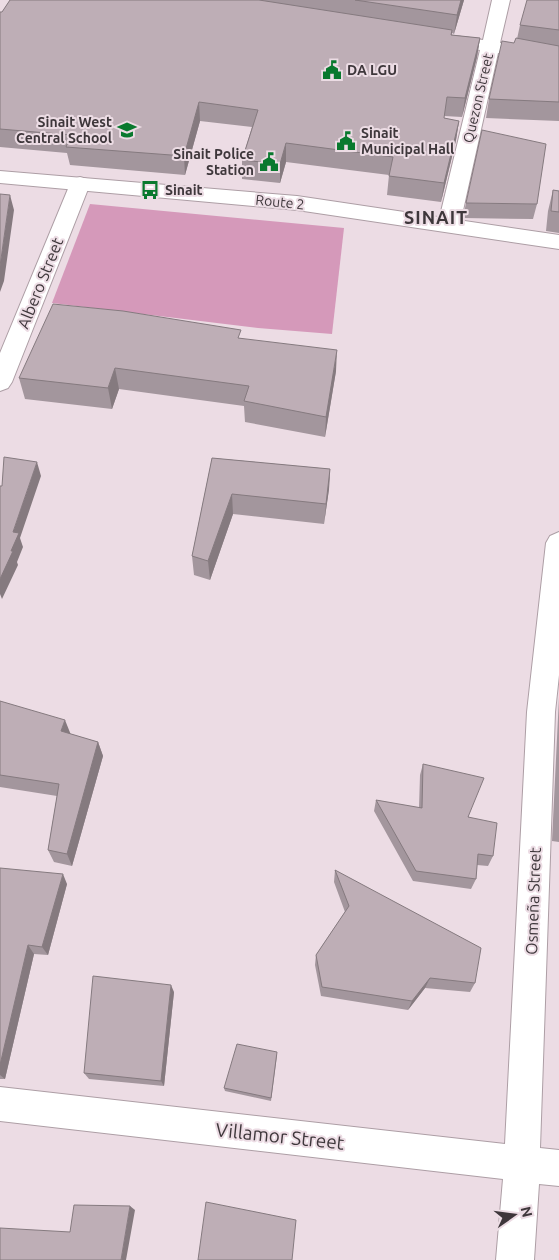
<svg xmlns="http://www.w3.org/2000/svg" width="559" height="1260" font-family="Ubuntu,sans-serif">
<rect width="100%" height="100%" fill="#ecdce4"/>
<path fill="#d599ba" d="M 90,204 L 344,228 L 332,334 L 258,328 L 52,303 Z"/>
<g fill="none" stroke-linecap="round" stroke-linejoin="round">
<g stroke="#ad9ea5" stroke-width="2">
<path id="street" d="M 492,0 L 510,0 L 500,43 L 559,51 L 559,63 L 498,53 L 460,224 L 456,229 L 449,231 L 442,229 L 438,224 L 480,50 L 435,43 L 432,39 L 435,35 L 441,34 L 483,40 Z
M 80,177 L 87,179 L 90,184 L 12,382 L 8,388 L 0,391 L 0,353 L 70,184 L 73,179 Z
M 559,532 L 559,675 L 555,712 L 540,1148 L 559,1150 L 559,1186 L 539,1184 L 534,1260 L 496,1260 L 503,1179 L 0,1121 L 0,1087 L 505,1144 L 527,712 L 546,543 L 550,536 Z"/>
</g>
<g stroke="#ad9ea5" stroke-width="2">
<path id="highway" d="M 0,171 L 297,196 L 559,235 L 559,249 L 297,210 L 0,183 Z"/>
</g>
<use href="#street" fill="#fff" fill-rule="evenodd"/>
<use href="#highway" fill="#fff" fill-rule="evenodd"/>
</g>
<path fill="#a3969d" d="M 10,0 L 464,0 L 454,34 L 452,33 L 452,35 L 480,38 L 477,57 L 462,117 L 444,116 L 444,118 L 459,121 L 456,140 L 441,202 L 387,195 L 389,175 L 286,162 L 280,183 L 242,179 L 242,160 L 252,127 L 200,121 L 185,175 L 70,165 L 67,153 L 0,147 L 0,12 L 2,12 Z
M 559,0 L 559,121 L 486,118 L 489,99 L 514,43 L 517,39 L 520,25 Z
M 553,190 L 559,191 L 559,233 L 546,231 L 548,211 Z
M 466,203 L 537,204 L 533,219 L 463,218 Z
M 241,338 L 336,371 L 325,437 L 245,422 L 244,406 L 119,389 L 112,409 L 25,399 L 19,378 Z
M 212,458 L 330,469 L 329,489 L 324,524 L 233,514 L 210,580 L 194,575 L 192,556 Z
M 559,697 L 559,842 L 552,841 Z
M 0,701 L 70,734 L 98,742 L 103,756 L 72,866 L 54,862 L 48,850 L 57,796 L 0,787 Z
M 423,764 L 469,817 L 493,856 L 488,866 L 477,865 L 476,879 L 471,889 L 413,881 L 374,811 L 376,800 L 419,808 L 420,775 Z
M 0,868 L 67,884 L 48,955 L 34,954 L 5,1079 L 0,1079 Z
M 335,870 L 475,983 L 470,992 L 425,988 L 408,1010 L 321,996 L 315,965 L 316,955 L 345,912 L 334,882 Z
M 174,992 L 164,1086 L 89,1079 L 84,1073 Z
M 277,1055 L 271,1101 L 225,1091 L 224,1088 Z"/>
<path fill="#857a7f" d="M 461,0 L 464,0 L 454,34 L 457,15 Z
M 480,38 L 477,57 L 462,117 L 465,98 Z
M 199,102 L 200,121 L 185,175 L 184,156 Z
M 459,121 L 456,140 L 441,202 L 444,183 Z
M 286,143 L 286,162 L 280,183 L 280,164 Z
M 10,195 L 14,210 L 4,281 L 0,292 L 0,266 Z
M 337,350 L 336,371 L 325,437 L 326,417 Z
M 115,368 L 119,389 L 112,409 L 108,388 Z
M 37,462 L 41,476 L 20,538 L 23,547 L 17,562 L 18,565 L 2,599 L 0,594 L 0,579 L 11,551 L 13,532 Z
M 330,469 L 329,489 L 324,524 L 326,504 Z
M 232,494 L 233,514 L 210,580 L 208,561 Z
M 65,720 L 71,735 L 61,731 Z
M 98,742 L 103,756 L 72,866 L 67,854 Z
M 63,874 L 67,884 L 48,955 L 42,947 Z
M 28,945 L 34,954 L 5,1079 L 0,1075 L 0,1065 Z
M 430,978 L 425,988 L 408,1010 L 412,1001 Z
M 171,985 L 174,992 L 164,1086 L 161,1081 Z
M 130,1206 L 135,1210 L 126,1260 L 121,1260 Z"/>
<path fill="#beaeb6" stroke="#857a7f" d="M 10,0 L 259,0 L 452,30 L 451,35 L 480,38 L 465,98 L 447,97 L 444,118 L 459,121 L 444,183 L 389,176 L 393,157 L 286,143 L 280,164 L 242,160 L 258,110 L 199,102 L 184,156 L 66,147 L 71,135 L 0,129 L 0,12 L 2,12 Z
M 355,0 L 461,0 L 457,15 Z
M 527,0 L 559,0 L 559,30 L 520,25 Z
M 516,38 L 559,46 L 559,102 L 489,99 L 502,41 L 514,43 Z
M 482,130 L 546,144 L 537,204 L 466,203 Z
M 553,190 L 559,191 L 559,212 L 551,211 Z
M 0,194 L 10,195 L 0,266 Z
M 53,304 L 123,311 L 241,330 L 238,338 L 337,350 L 326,417 L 244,401 L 249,386 L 115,368 L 108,388 L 19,378 Z
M 4,457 L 37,462 L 13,532 L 19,533 L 11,551 L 13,551 L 0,579 L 0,486 L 2,486 Z
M 212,458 L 330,469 L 326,504 L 232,494 L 208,561 L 192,556 Z
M 0,701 L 65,720 L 61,731 L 98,742 L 67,854 L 48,850 L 59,784 L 0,775 Z
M 423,764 L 484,778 L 468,817 L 497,823 L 493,856 L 478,854 L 476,879 L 416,871 L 376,800 L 422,808 Z
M 0,868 L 63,874 L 42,947 L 28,945 L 0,1065 Z
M 335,870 L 481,948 L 475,983 L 430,978 L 412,1001 L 322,987 L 316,955 L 349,906 Z
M 93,976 L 171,985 L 161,1081 L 84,1073 Z
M 237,1044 L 277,1052 L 271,1098 L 224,1088 Z
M 206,1202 L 296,1220 L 292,1260 L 198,1260 Z
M 74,1205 L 130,1206 L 121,1260 L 0,1260 L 0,1228 L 70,1232 Z"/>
<defs>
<g id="civic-bare" transform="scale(1.5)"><path d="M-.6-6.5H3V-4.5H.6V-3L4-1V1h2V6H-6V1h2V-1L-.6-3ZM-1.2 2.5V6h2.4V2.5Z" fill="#09792e" stroke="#ecdce4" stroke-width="2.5" paint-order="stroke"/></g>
<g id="school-bare" transform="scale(1.5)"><path d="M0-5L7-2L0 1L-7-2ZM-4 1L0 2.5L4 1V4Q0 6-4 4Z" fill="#09792e" stroke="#ecdce4" stroke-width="2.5" paint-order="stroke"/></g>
<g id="bus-bare" transform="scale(1.5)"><path d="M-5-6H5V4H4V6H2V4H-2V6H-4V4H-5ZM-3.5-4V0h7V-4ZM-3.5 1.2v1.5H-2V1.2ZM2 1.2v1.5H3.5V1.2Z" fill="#09792e" stroke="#ecdce4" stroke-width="2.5" paint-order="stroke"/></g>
</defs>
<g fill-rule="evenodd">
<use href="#civic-bare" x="332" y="70"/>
<use href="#school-bare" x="127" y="130"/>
<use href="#civic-bare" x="346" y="141"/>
<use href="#civic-bare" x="269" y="162"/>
<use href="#bus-bare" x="150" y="190"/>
</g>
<g text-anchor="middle" stroke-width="4" stroke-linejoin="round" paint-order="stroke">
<g font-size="14" font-weight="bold" fill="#3e373b" stroke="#ecdce4" text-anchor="start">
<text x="347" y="75">DA LGU</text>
<text x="112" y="127" text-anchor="end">Sinait West<tspan x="112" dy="16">Central School</tspan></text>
<text x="361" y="138">Sinait<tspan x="361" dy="16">Municipal Hall</tspan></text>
<text x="254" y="159" text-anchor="end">Sinait Police<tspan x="254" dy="16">Station</tspan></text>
<text x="165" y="195">Sinait</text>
</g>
<g font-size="14" fill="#3e373b" stroke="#ecdce4">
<text transform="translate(478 98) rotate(-77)" y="5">Quezon Street</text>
<text transform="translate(280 202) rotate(6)" y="5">Route 2</text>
</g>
<g font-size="16" fill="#3e373b" stroke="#ecdce4">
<text transform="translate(40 283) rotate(-68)" y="6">Albero Street</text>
<text transform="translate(533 901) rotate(-88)" y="6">Osmeña Street</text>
</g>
<g font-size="18" font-weight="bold" letter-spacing="1" fill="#3e373b" stroke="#ecdce4">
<text x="436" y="224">SINAIT</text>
</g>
<g font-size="19" fill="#3e373b" stroke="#ecdce4">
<text transform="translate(280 1136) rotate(6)" y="7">Villamor Street</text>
</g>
</g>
<g transform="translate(514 1215) rotate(76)" stroke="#ecdce4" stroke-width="4" paint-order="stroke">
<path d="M0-4L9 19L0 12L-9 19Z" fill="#3e373b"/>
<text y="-8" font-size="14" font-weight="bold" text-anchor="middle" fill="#3e373b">N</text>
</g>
</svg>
